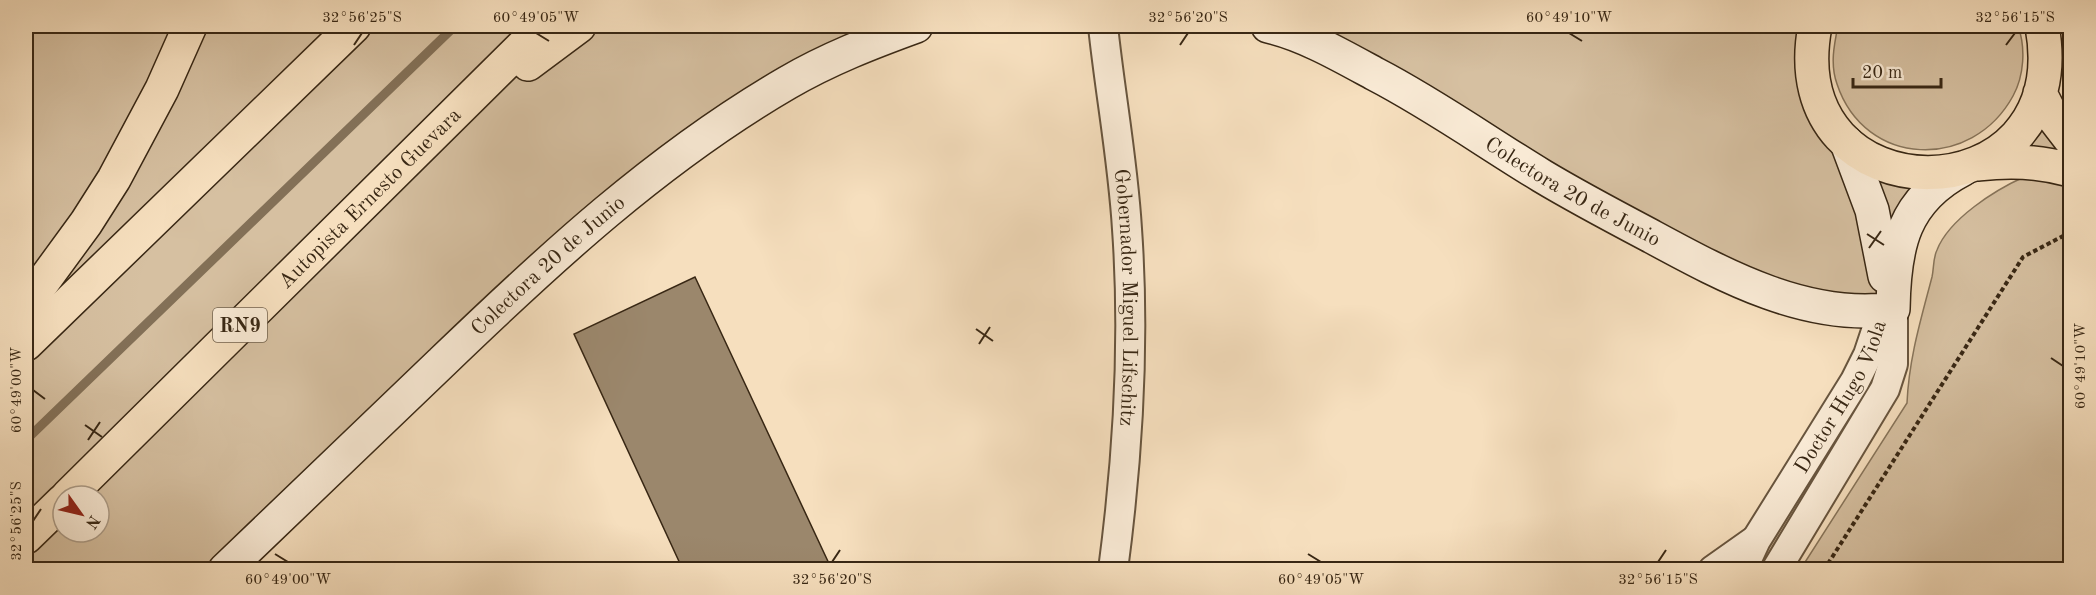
<svg xmlns="http://www.w3.org/2000/svg" width="2096" height="595" font-family="'Old Standard TT',serif">
<rect width="100%" height="100%" fill="#f6dfbe"/>
<filter id="stains"><feTurbulence type="fractalNoise" baseFrequency=".00333" numOctaves="4"/><feColorMatrix values="0 0 0 0 .2 0 0 0 0 .09 0 0 0 0 .02 0 0 0 .5 -.17"/></filter>
<radialGradient id="worn" r=".72"><stop offset=".6" stop-color="#630" stop-opacity="0"/><stop offset="1" stop-color="#630" stop-opacity=".3"/></radialGradient>
<path fill="#d6c0a1" stroke="#87745a" stroke-width="1.5" fill-rule="evenodd" d="M 26,26 L 916,26 L 714,129 L 225,570 L 26,569 ZM 63,496 L 99,496 L 99,532 L 63,532 Z
M 1268,26 L 1815,26 L 1847,143 L 1883,310 L 1791,299 Z
M 1838,26 L 2018,26 C 2026,48 2024,76 2013,96 C 1972,171 1865,168 1837,84 C 1830,65 1834,45 1838,26 Z
M 2045,122 L 2070,163 L 2026,146 Z
M 1871,175 L 1916,186 L 1886,235 Z
M 2024,177 L 2070,186 L 2070,569 L 1800,570 L 1907,403 C 1909,358 1921,319 1932,277 C 1934,268 1933,258 1937,250 C 1949,219 1995,190 2024,177 Z
M 1872,382 L 1876,384 L 1766,563 L 1762,565 L 1758,562 Z"/>
<g fill="none" stroke-linecap="round" stroke-linejoin="round">
<path stroke="#837057" stroke-width="9" d="M 26,440 L 455,26"/>
</g>
<path fill="#9b876c" stroke="#382714" stroke-width="1.5" d="M 695,277 L 832,570 L 683,570 L 574,334 Z"/>
<g fill="none" stroke-linecap="round" stroke-linejoin="round">
<g stroke="#68553e" stroke-width="32">
<g id="minor">
<path id="s1" d="M 1103,26 C 1110,93 1123,161 1127,229 C 1135,342 1128,457 1113,570"/>
<path d="M 1713,570 L 1754,541"/>
<path id="s2" d="M 1742,570 L 1756,540 L 1855,381 L 1868,355 L 1883,310"/>
<path d="M 1776,570 L 1885,389 L 1893,364 L 1893,309"/>
</g>
</g>
<g stroke="#382714" stroke-width="36">
<g id="secondary">
<path id="s3" d="M 1268,26 C 1304,34 1342,56 1375,74 C 1433,104 1486,142 1542,176 C 1577,197 1613,216 1649,235 C 1723,275 1806,321 1893,309 C 1894,246 1903,200 1963,169"/>
<path d="M 1847,143 L 1872,210 L 1885,276"/>
<path id="s4" d="M 225,570 C 298,500 370,431 442,362 C 549,259 658,158 787,83 C 828,59 872,42 916,26"/>
</g>
</g>
<g stroke="#382714" stroke-width="36">
<path id="primary" d="M 1815,26 C 1778,222 2078,221 2042,26
M 2040,93 L 2050,113 L 2070,139
M 1979,164 C 2011,160 2039,161 2070,170"/>
</g>
<g stroke="#382714" stroke-width="36">
<g id="motorway">
<path d="M 528,64 L 579,26"/>
<path d="M 26,305 L 86,223 L 114,179 L 162,89 L 190,26"/>
<path d="M 26,344 L 354,26"/>
<path id="s5" d="M 68,496 L 543,26"/>
<path d="M 26,537 L 63,501"/>
</g>
</g>
<path stroke="#382714" stroke-width="4" stroke-dasharray="4.5 3" stroke-linecap="butt" d="M 1824,570 L 2023,257 L 2065,235 L 2070,238"/>
<use href="#minor" stroke="#f9ead5" stroke-width="28"/>
<use href="#secondary" stroke="#f9ead5" stroke-width="33"/>
<use href="#primary" stroke="#f6dfbe" stroke-width="33"/>
<use href="#motorway" stroke="#f6dfbe" stroke-width="33"/>
</g>
<path fill="none" stroke="#382714" stroke-width="2" d="M 536,33 L 549,41M 1569,33 L 1582,41M 354,45 L 362,33M 1180,45 L 1188,33M 2006,45 L 2015,33M 1867,234 L 1884,245M 1869,248 L 1881,231M 976,329 L 993,341M 979,344 L 990,327M 2051,358 L 2063,366M 33,390 L 45,399M 85,425 L 102,437M 88,440 L 100,422M 33,521 L 41,509M 275,554 L 288,562M 1308,554 L 1321,562M 832,562 L 840,550M 1658,562 L 1666,550"/>
<g text-anchor="middle" stroke-width="4.5" stroke-linejoin="round" paint-order="stroke">
<rect fill="#f9ead5" stroke="#72624e" stroke-width="1.5" x="213" y="308" width="54" height="34" rx="4.5"/>
<g font-size="20" font-weight="bold" fill="#382714">
<text x="240" y="332">RN9</text>
</g>
<g font-size="21" fill="#382714" stroke="#f9ead5">
<text dy="7" stroke="none"><textPath href="#s3" startOffset="348">Colectora 20 de Junio</textPath></text>
<text dy="7" stroke="none"><textPath href="#s5" startOffset="424">Autopista Ernesto Guevara</textPath></text>
<text dy="7" stroke="none"><textPath href="#s4" startOffset="444">Colectora 20 de Junio</textPath></text>
<text dy="7" stroke="none"><textPath href="#s1" startOffset="273">Gobernador Miguel Lifschitz</textPath></text>
<text dy="7" stroke="none"><textPath href="#s2" startOffset="200">Doctor Hugo Viola</textPath></text>
</g>
</g>
<rect width="2096" height="595" fill="none" stroke="#f6dfbe" stroke-width="66"/>
<g transform="translate(81 514) rotate(124)"><circle r="28" fill="#f9ead5" stroke="#ac9c88" stroke-width="1.5"/>
<path d="M0-4.5L10 22L0 15L-10 22Z" fill="#8f2418"/>
<text y="-9" font-size="16" font-weight="bold" text-anchor="middle" fill="#382714">N</text>
</g>
<path d="M1853 78v9h88v-9" fill="none" stroke="#382714" stroke-width="3"/>
<text x="1862" y="78" font-size="18" fill="#382714" stroke="#f9ead5" stroke-width="4.5" paint-order="stroke">20 m</text>
<rect x="33" y="33" width="2030" height="529" fill="none" stroke="#382714" stroke-width="2"/>
<g font-size="15" text-anchor="middle" fill="#382714">
<text x="362" y="22">32°56'25"S</text>
<text x="536" y="22">60°49'05"W</text>
<text x="1188" y="22">32°56'20"S</text>
<text x="1569" y="22">60°49'10"W</text>
<text x="2015" y="22">32°56'15"S</text>
<text transform="translate(2080 366) rotate(-90)" y="5">60°49'10"W</text>
<text transform="translate(16 390) rotate(-90)" y="5">60°49'00"W</text>
<text transform="translate(16 521) rotate(-90)" y="5">32°56'25"S</text>
<text x="288" y="584">60°49'00"W</text>
<text x="832" y="584">32°56'20"S</text>
<text x="1321" y="584">60°49'05"W</text>
<text x="1658" y="584">32°56'15"S</text>
</g>
<rect width="100%" height="100%" filter="url(#stains)"/>
<rect width="100%" height="100%" fill="url(#worn)"/>
</svg>
